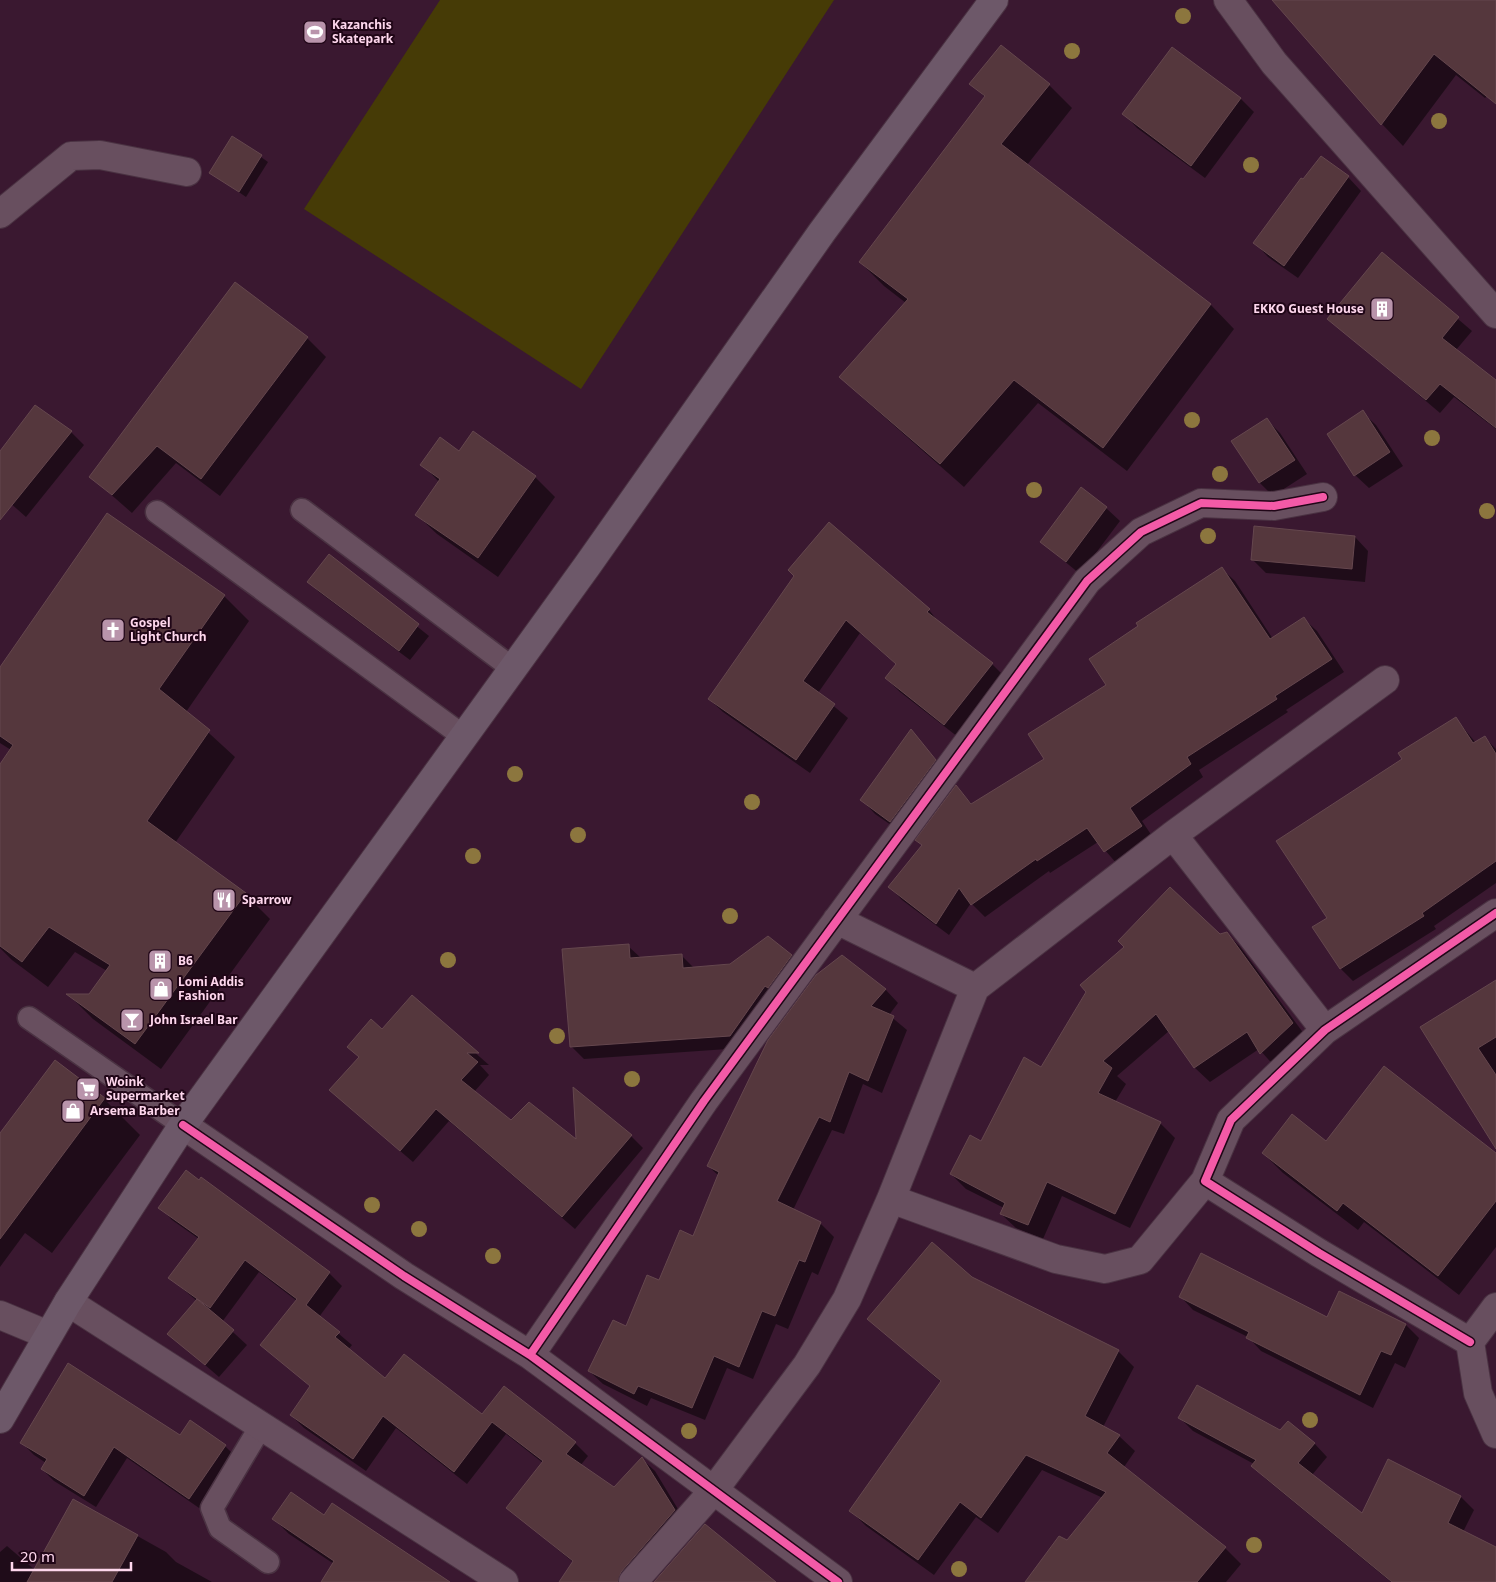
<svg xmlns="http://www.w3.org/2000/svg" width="1496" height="1582" font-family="'Noto Sans',sans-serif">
<rect width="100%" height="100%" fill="#3a1830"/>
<path fill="#463b06" d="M 440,0 L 834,0 L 581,389 L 304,209 Z"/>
<path fill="#0007" d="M 1273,0 L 1496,0 L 1496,88 L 1485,98 L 1456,75 L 1403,146 L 1382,124 Z
M 1173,48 L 1241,99 L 1254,112 L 1205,178 L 1137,128 L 1124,114 Z
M 971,84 L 1049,85 L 1072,108 L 1027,165 L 1211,305 L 1234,329 L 1127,471 L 1038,403 L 964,487 L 865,400 L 841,377 L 906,303 L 884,286 L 860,262 L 986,98 Z
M 233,137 L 268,162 L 246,197 L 211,173 Z
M 1348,177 L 1361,191 L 1298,278 L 1268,257 L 1255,243 Z
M 1382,254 L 1472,331 L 1456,350 L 1496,382 L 1496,429 L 1454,397 L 1440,413 L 1329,319 Z
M 236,284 L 307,338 L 326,357 L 220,496 L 176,463 L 132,513 L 91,477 Z
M 1362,412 L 1376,425 L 1403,466 L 1369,488 L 1355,475 Z
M 1267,420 L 1280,433 L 1307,474 L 1273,496 L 1260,483 L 1232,441 Z
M 71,432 L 84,445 L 26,517 L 0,494 L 0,452 Z
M 459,452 L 535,477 L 555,497 L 498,577 L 437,534 L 417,515 L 439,482 L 422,464 Z
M 1106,508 L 1120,521 L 1080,574 L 1041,542 Z
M 829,524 L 929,610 L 941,625 L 992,664 L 1005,677 L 958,737 L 900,692 L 886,678 L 897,665 L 860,633 L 818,693 L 848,718 L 810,773 L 723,712 L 709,699 L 795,576 Z
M 1355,537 L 1368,551 L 1365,582 L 1266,573 L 1252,559 Z
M 329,556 L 429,636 L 410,660 L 319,592 L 309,582 Z
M 1222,569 L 1235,581 L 1273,639 L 1304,619 L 1317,631 L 1344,672 L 1286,710 L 1288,712 L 1199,770 L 1203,777 L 1142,821 L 1154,839 L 1117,864 L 1098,842 L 1050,873 L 1049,871 L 985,917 L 971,903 L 949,935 L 902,900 L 890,887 L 923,846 L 917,840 L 956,787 L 973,805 L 1046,760 L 1108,685 Z
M 224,596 L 249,621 L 186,712 L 235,757 L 175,843 L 245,894 L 270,919 L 161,1069 L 93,1019 L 69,995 L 90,995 L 107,971 L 75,952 L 48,987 L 12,960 L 0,948 L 0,767 L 11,750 L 0,743 L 0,668 Z
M 1456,719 L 1476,743 L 1485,738 L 1496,749 L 1496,883 L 1434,926 L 1436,929 L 1353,981 L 1341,969 L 1314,927 L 1328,918 L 1403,759 Z
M 911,731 L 948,774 L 904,834 L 875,814 L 862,800 Z
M 1227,933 L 1241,948 L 1307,1038 L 1276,1068 L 1259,1049 L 1210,1082 L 1195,1068 L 1169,1031 L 1117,1076 L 1126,1084 L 1115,1102 L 1160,1123 L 1175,1138 L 1130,1228 L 1062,1196 L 1043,1239 L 1016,1228 L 1001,1214 L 1004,1208 L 966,1189 L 951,1174 L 982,1142 L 1042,1068 Z
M 628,946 L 641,958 L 682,956 L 694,968 L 791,956 L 804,968 L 742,1048 L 584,1059 L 571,1046 Z
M 1496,981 L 1496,1134 L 1422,1027 Z
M 885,989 L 898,1003 L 889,1015 L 907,1030 L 882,1093 L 863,1084 L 844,1134 L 832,1130 L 793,1210 L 820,1223 L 834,1237 L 818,1275 L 812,1272 L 788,1329 L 776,1324 L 753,1379 L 727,1368 L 705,1420 L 651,1398 L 647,1406 L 603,1384 L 589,1371 L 626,1328 L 694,1237 L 719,1176 L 708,1166 Z
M 412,997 L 489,1065 L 480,1065 L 489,1075 L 474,1092 L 511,1122 L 578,1142 L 631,1136 L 643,1148 L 575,1229 L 449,1121 L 413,1162 L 343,1102 L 382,1031 Z
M 104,1099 L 140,1135 L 52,1253 L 25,1233 L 0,1267 L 0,1135 Z
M 1327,1143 L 1496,1154 L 1496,1247 L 1459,1295 L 1364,1222 L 1358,1230 L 1283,1173 L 1263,1153 Z
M 201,1179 L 329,1273 L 342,1286 L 319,1317 L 352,1345 L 348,1350 L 385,1380 L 482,1415 L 504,1387 L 575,1443 L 588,1456 L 580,1466 L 614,1489 L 642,1459 L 655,1471 L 687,1524 L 636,1582 L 564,1582 L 574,1563 L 508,1508 L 543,1463 L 506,1434 L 467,1484 L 396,1428 L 366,1471 L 304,1428 L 291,1415 L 311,1387 L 262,1345 L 297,1301 L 259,1272 L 222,1322 L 247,1345 L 219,1377 L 169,1334 L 197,1301 L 170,1278 L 199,1239 L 172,1220 L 160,1207 Z
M 972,1278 L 1118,1351 L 1134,1367 L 1103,1427 L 1119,1436 L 1135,1451 L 1124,1467 L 1225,1548 L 1241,1564 L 1226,1582 L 1027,1582 L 1068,1541 L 1103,1498 L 1042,1470 L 998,1533 L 976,1517 L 934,1575 L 866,1526 L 851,1511 L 942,1383 L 869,1319 Z
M 1340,1293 L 1406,1325 L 1419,1338 L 1405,1368 L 1395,1363 L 1373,1408 L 1261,1351 L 1248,1337 L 1193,1310 L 1180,1296 L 1327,1319 Z
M 1180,1418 L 1281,1431 L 1314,1443 L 1327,1457 L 1312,1475 L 1362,1515 L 1389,1461 L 1461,1497 L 1474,1510 L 1463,1532 L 1496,1549 L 1496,1582 L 1391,1582 L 1266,1479 L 1253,1466 L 1254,1464 L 1193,1431 Z
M 181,1436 L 225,1446 L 237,1458 L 202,1510 L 127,1458 L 96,1507 L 54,1481 L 42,1469 L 46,1463 L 34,1455 L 22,1443 Z
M 73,1500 L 166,1552 L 176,1562 L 212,1582 L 0,1582 L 0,1552 L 7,1546 L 35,1570 Z
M 325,1517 L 440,1582 L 323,1582 L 334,1564 L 289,1534 L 274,1519 Z"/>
<path fill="#55373d" stroke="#65474e" d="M 1272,0 L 1496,0 L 1496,104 L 1434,54 L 1381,125 Z
M 1001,45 L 1050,84 L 1001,144 L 1211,304 L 1103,448 L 1014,380 L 940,464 L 839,377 L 908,299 L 859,262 L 985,96 L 969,84 Z
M 1172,47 L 1241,98 L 1191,166 L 1122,114 Z
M 232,136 L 262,155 L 239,192 L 209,173 Z
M 1321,156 L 1349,176 L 1284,266 L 1253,243 L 1301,178 L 1303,179 Z
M 1382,252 L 1459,317 L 1442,338 L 1496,380 L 1496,428 L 1440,384 L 1426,400 L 1327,319 Z
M 235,282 L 308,337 L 201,479 L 157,446 L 112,495 L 89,477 Z
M 35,405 L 72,431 L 0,520 L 0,451 Z
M 1363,410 L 1390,452 L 1354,476 L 1327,434 Z
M 1267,418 L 1295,460 L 1259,483 L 1231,441 Z
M 473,431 L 536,476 L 478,558 L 415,515 L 440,479 L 420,465 L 440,437 L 459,451 Z
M 1081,487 L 1107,507 L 1066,562 L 1040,542 Z
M 107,513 L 225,595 L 159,689 L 210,730 L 147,821 L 246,893 L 135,1044 L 66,994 L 89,994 L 110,965 L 49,927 L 22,962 L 0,946 L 0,764 L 13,745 L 0,736 L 0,667 Z
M 829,522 L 930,609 L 927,612 L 993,663 L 944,725 L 885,678 L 896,664 L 846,620 L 803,681 L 835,704 L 796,760 L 708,699 L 794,576 L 788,570 Z
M 1254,526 L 1355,536 L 1352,569 L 1251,560 Z
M 329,554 L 419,624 L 399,651 L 307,582 Z
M 1222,567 L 1270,639 L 1304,617 L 1332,659 L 1275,696 L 1277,699 L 1187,757 L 1191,764 L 1130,808 L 1142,826 L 1104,852 L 1087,828 L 1037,861 L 1036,859 L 971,905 L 959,888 L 936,924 L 888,887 L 922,845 L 915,840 L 956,785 L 971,804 L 1044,759 L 1028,734 L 1106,685 L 1089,659 L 1138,626 L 1136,623 Z
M 1456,717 L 1473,743 L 1485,736 L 1496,754 L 1496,861 L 1422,913 L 1424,916 L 1340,969 L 1312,927 L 1327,918 L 1276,841 L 1402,759 L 1398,753 Z
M 911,729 L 936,760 L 890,822 L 860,800 Z
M 1170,887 L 1220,934 L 1227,932 L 1293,1023 L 1260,1054 L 1247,1032 L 1194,1068 L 1156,1014 L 1103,1061 L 1112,1068 L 1098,1093 L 1161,1122 L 1115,1214 L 1047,1182 L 1028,1225 L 1000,1214 L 1005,1203 L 950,1174 L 970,1135 L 981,1141 L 1024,1057 L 1041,1067 L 1086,992 L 1080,985 L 1124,947 L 1118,941 Z
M 768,936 L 792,955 L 768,988 L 765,986 L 730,1036 L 570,1047 L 562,949 L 629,944 L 630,958 L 682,954 L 683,968 L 730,964 Z
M 842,955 L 886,989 L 871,1006 L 894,1016 L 868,1081 L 849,1072 L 830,1122 L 819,1117 L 777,1201 L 821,1222 L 805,1262 L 799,1260 L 775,1316 L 762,1311 L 739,1367 L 714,1356 L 692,1408 L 638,1386 L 634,1394 L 588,1371 L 613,1320 L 626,1326 L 647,1275 L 659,1280 L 680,1230 L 693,1236 L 719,1172 L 707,1166 L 768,1040 L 816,975 Z
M 1496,980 L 1496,1037 L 1478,1048 L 1496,1075 L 1496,1149 L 1420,1027 Z
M 412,995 L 479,1053 L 467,1053 L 478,1062 L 461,1080 L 511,1120 L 529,1102 L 576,1139 L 573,1087 L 632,1135 L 562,1217 L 436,1109 L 400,1151 L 329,1090 L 359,1057 L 347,1047 L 371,1019 L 382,1029 Z
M 55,1060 L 105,1098 L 0,1239 L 0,1133 Z
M 1384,1066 L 1496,1153 L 1496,1201 L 1438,1276 L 1343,1203 L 1337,1211 L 1262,1153 L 1292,1114 L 1326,1141 Z
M 186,1170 L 199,1180 L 201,1177 L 330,1272 L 306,1305 L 340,1332 L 335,1337 L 385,1378 L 404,1354 L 482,1414 L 504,1386 L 576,1442 L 566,1454 L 614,1487 L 642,1457 L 675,1510 L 621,1572 L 618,1582 L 559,1582 L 573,1561 L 506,1508 L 543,1461 L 492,1422 L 454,1472 L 383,1416 L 353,1459 L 290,1415 L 310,1386 L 260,1345 L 297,1299 L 245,1260 L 210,1308 L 168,1278 L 199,1237 L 158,1208 Z
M 932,1242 L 972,1277 L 1119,1350 L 1085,1416 L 1120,1435 L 1107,1453 L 1226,1547 L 1197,1582 L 1025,1582 L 1059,1536 L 1067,1540 L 1106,1492 L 1026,1455 L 981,1518 L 960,1502 L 918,1560 L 849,1511 L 941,1381 L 867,1319 Z
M 1201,1253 L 1327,1317 L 1339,1291 L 1406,1324 L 1391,1355 L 1381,1351 L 1360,1395 L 1246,1338 L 1249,1332 L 1179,1297 Z
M 197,1299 L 234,1330 L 205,1365 L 167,1334 Z
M 68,1363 L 180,1435 L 190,1420 L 226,1445 L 189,1499 L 114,1447 L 84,1496 L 41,1469 L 47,1459 L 20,1443 Z
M 1197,1385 L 1280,1430 L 1288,1421 L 1315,1443 L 1298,1463 L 1362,1513 L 1388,1459 L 1461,1496 L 1448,1523 L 1496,1547 L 1496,1582 L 1392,1582 L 1251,1466 L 1256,1460 L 1178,1418 Z
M 291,1492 L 324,1515 L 332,1503 L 450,1582 L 321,1582 L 334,1561 L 272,1519 Z
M 73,1499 L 138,1535 L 112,1582 L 27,1582 Z
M 705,1524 L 776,1582 L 654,1582 Z"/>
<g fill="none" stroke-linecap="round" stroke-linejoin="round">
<g stroke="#4a3242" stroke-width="25">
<path id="lane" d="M 302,510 L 512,668
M 157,512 L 463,736
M 29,1018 L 183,1125
M 261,1426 L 212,1508 L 220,1528 L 268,1562"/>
</g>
<g stroke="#4a3242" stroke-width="30">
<path id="street" d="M 1228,0 L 1274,63 L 1496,314
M 0,214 L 71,156 L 100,155 L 187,172
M 1173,835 L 1325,1030
M 837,920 L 975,988 L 1173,835 L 1385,680
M 183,1125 L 404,1276 L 530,1355 L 838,1582
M 891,1199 L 1056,1259 L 1105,1269 L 1140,1260 L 1205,1181
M 68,1302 L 504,1582
M 1496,1307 L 1470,1342 L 1478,1393 L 1496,1434
M 0,1315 L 48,1335
M 1470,1342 L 1319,1253 L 1205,1181 L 1231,1120 L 1325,1030 L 1496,913
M 530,1355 L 704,1101 L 1087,581 L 1141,532 L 1201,503 L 1274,506 L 1323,497
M 633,1582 L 714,1490 L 807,1365 L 847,1299 L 891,1199 L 975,988"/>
</g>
<g stroke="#4a3242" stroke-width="30">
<path id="secondary" d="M 0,1419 L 68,1302 L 183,1125 L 587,566 L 822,232 L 994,0"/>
</g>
<use href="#lane" stroke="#684f5f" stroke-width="22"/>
<use href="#street" stroke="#684f5f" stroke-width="28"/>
<use href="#secondary" stroke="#6d5869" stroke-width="28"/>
<g stroke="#200617" stroke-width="11">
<path id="cycleway" d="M 183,1125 L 404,1276 L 530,1355 L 838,1582
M 1470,1342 L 1319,1253 L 1205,1181 L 1231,1120 L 1325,1030 L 1496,913
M 530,1355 L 704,1101 L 1087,581 L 1141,532 L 1201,503 L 1274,506 L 1323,497"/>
</g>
<use href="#cycleway" stroke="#f35aa7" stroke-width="8"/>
</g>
<g fill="#8c763e">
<circle cx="1183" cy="16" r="8"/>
<circle cx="1072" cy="51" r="8"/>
<circle cx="1439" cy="121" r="8"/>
<circle cx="1251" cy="165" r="8"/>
<circle cx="1192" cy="420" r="8"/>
<circle cx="1432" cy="438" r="8"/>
<circle cx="1220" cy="474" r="8"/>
<circle cx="1034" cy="490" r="8"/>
<circle cx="1487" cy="511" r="8"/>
<circle cx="1208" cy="536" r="8"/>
<circle cx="515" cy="774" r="8"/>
<circle cx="752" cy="802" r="8"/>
<circle cx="578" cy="835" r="8"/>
<circle cx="473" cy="856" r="8"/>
<circle cx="730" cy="916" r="8"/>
<circle cx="448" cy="960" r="8"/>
<circle cx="557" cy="1036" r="8"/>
<circle cx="632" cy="1079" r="8"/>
<circle cx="372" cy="1205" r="8"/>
<circle cx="419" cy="1229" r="8"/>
<circle cx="493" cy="1256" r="8"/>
<circle cx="1310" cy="1420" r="8"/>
<circle cx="689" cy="1431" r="8"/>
<circle cx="1254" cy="1545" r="8"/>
<circle cx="959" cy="1569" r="8"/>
</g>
<defs>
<g id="stadium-square" transform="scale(1.25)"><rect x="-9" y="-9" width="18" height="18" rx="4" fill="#b994ab" stroke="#200617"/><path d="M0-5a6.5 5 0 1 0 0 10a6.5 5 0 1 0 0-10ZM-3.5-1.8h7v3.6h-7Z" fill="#fff"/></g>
<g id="building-square" transform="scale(1.25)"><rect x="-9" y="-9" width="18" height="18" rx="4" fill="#b994ab" stroke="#200617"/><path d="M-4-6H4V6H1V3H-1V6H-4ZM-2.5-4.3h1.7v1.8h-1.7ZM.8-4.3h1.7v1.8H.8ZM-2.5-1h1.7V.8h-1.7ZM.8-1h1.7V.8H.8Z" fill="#fff"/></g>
<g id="church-square" transform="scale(1.25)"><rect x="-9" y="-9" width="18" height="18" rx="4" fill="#b994ab" stroke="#200617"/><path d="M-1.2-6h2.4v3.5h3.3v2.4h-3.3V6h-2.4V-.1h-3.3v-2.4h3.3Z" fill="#fff"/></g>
<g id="restaurant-square" transform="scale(1.25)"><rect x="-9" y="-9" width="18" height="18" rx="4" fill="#b994ab" stroke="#200617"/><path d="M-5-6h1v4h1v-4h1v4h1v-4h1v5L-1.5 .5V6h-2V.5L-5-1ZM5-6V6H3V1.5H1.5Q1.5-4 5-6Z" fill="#fff"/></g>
<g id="shop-square" transform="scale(1.25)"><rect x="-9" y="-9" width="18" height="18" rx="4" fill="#b994ab" stroke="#200617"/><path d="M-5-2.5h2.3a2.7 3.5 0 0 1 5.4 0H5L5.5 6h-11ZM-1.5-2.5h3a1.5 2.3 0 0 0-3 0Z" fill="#fff"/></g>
<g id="bar-square" transform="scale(1.25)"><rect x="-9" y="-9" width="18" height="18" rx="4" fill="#b994ab" stroke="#200617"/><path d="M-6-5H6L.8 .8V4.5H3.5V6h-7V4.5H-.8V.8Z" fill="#fff"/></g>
<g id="supermarket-square" transform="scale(1.25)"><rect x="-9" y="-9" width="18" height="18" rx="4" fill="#b994ab" stroke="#200617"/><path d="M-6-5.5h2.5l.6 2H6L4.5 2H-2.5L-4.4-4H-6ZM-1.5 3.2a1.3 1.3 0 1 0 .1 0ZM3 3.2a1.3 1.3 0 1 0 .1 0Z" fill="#fff"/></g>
</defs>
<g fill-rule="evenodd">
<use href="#stadium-square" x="315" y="32"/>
<use href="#building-square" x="1382" y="309"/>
<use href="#church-square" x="113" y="630"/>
<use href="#restaurant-square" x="224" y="900"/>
<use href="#building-square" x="160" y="961"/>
<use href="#shop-square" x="161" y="989"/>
<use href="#bar-square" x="132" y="1020"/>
<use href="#supermarket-square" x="88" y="1089"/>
<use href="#shop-square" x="73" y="1111"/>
</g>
<g text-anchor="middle" stroke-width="4" stroke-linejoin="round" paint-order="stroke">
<g font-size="12" font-weight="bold" fill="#fed7ed" stroke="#200617" text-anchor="start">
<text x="332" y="29">Kazanchis<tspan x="332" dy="14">Skatepark</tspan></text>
<text x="1364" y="313" text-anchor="end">EKKO Guest House</text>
<text x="130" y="627">Gospel<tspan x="130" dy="14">Light Church</tspan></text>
<text x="242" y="904">Sparrow</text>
<text x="178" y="965">B6</text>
<text x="178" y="986">Lomi Addis<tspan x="178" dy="14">Fashion</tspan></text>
<text x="150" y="1024">John Israel Bar</text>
<text x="106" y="1086">Woink<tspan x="106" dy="14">Supermarket</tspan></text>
<text x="90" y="1115">Arsema Barber</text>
</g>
</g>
<path d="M12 1562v8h119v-8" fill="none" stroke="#fed7ed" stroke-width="2.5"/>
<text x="20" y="1562" font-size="15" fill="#fed7ed" stroke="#200617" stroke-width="4" paint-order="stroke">20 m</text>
</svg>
